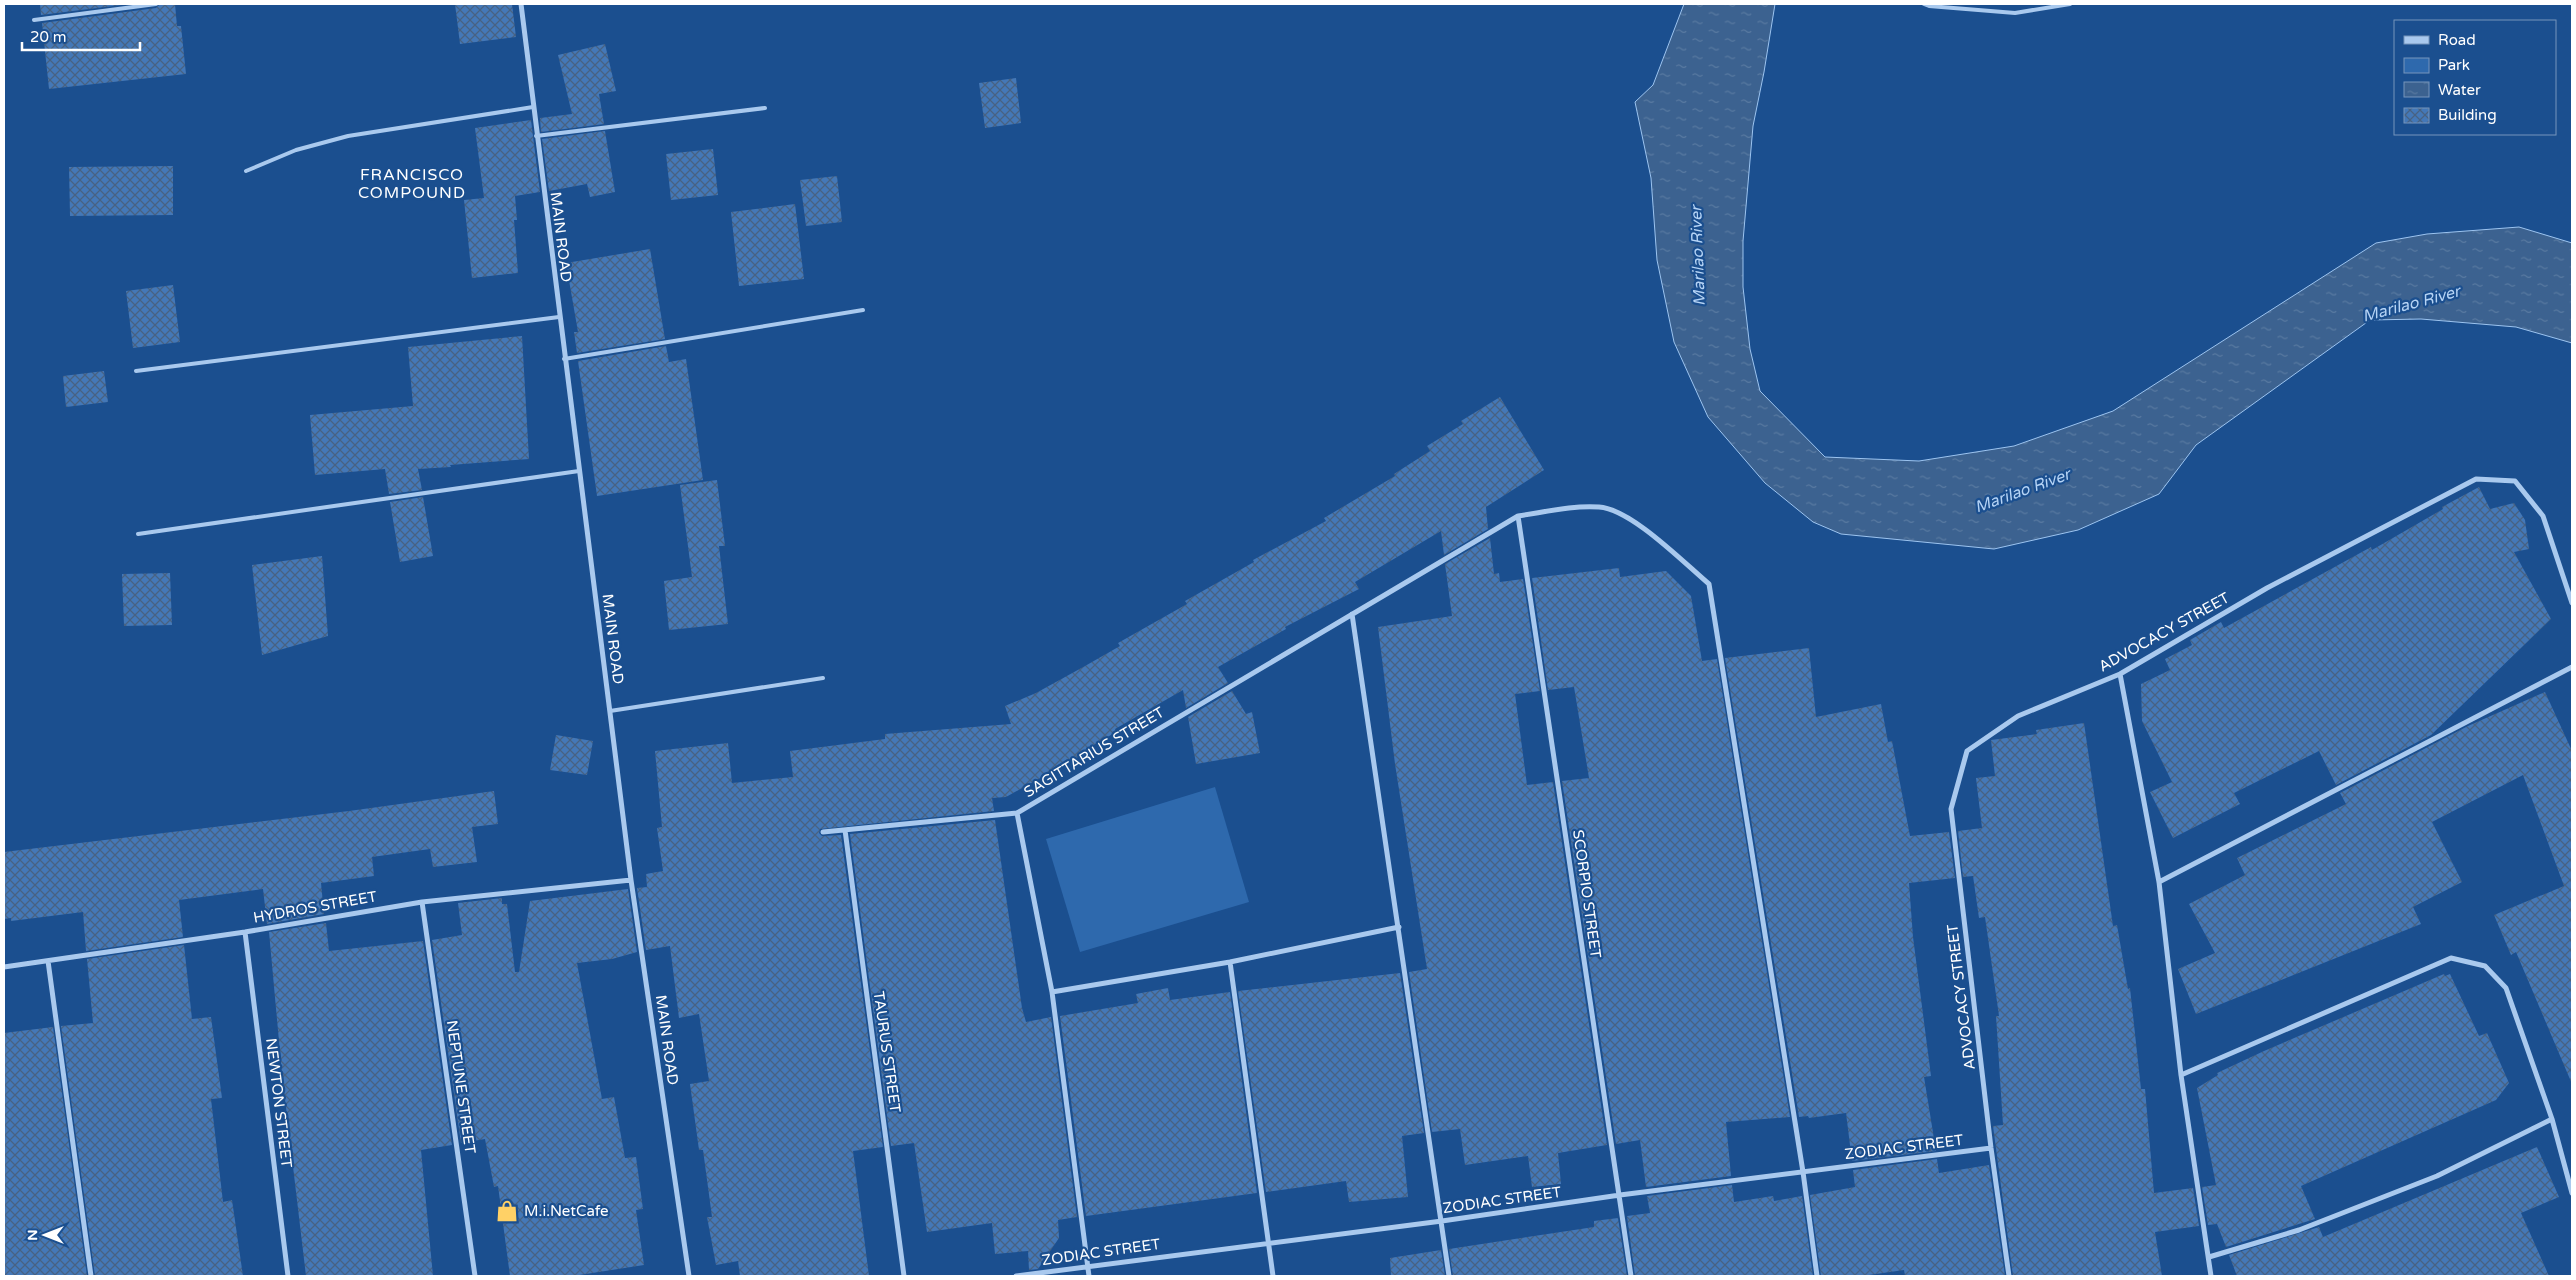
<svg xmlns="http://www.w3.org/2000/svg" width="2576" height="1280" font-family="'Varela Round',sans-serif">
<defs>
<pattern id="water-ripples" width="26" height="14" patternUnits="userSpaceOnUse" patternTransform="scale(1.25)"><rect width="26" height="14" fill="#3c6290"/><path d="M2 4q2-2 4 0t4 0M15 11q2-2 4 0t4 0" fill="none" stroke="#597aa1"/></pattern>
<pattern id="building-cross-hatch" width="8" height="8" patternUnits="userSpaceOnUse" patternTransform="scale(1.25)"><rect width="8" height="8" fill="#4478b7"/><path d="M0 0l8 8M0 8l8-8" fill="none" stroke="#486282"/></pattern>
</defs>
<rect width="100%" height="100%" fill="#1b4f8f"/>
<path fill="#2e69ad" d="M 1215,787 L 1249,902 L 1080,952 L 1046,839 Z"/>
<path fill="url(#water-ripples)" stroke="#9cc4f0" d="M 1684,4 L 1775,4 L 1764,72 L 1753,126 L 1743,241 L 1743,287 L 1750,349 L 1760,391 L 1825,457 L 1919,461 L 2014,446 L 2113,411 L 2376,243 L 2427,234 L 2519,227 L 2572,243 L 2572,343 L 2516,327 L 2421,319 L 2370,320 L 2196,445 L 2159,494 L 2078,530 L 1994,549 L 1841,534 L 1813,522 L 1765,483 L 1708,417 L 1674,342 L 1657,260 L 1651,178 L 1635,102 L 1653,85 Z"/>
<path fill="url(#building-cross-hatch)" d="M 40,4 L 129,4 L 41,15 Z
M 160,4 L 175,4 L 177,26 L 181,26 L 186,74 L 49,89 L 42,23 L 156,8 Z
M 455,4 L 512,4 L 516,37 L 460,44 Z
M 605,44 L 616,91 L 599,94 L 604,124 L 541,132 L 540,118 L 572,114 L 558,55 Z
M 1016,78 L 1021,123 L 985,128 L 979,83 Z
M 531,120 L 540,192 L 515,196 L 517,220 L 514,220 L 518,273 L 472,278 L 464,200 L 484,198 L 475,128 Z
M 605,131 L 615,192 L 590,197 L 587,184 L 549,191 L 542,139 Z
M 713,149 L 718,195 L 671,200 L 666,154 Z
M 173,166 L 173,215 L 70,216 L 69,167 Z
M 837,176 L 842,222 L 806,226 L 800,180 Z
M 795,204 L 804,279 L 739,286 L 731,212 Z
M 650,249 L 665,339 L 577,353 L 574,332 L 578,332 L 566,263 Z
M 173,285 L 180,342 L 133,348 L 126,291 Z
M 522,336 L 529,459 L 450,465 L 451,467 L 418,469 L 422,490 L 389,494 L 385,469 L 315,475 L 310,415 L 413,406 L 408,347 Z
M 666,346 L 669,362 L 686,359 L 703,480 L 597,496 L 578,361 Z
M 104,371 L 108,402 L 66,407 L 63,376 Z
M 1500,397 L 1544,470 L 1486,507 L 1488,529 L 1444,555 L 1441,531 L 1355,582 L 1359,589 L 1285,627 L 1286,629 L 1218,667 L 1228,683 L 1186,708 L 1183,690 L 1115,729 L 1116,732 L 1080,753 L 1082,755 L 1006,797 L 992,798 L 994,811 L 820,829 L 819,833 L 822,836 L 841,835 L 883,1147 L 853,1151 L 869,1276 L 740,1276 L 738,1261 L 716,1265 L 707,1217 L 712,1217 L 703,1150 L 699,1150 L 690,1084 L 709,1081 L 699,1014 L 679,1018 L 670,946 L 646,950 L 637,888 L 647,887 L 646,874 L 663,871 L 657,828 L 662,827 L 655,751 L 728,743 L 732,783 L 793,777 L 790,751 L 885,739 L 885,734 L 1011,724 L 1005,706 L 1036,693 L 1085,666 L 1120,646 L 1118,643 L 1187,604 L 1185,601 L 1254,562 L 1253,560 L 1326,521 L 1324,518 L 1395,476 L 1394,474 L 1430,451 L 1427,446 L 1463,424 L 1461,421 Z
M 717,480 L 725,546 L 719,546 L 728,624 L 669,630 L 664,581 L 692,577 L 680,485 Z
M 2479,487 L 2490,509 L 2514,503 L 2525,520 L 2529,549 L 2514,552 L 2551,619 L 2431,735 L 2336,785 L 2319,751 L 2315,753 L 2234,793 L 2240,804 L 2173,838 L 2150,792 L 2172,782 L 2142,721 L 2141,684 L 2170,670 L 2165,659 L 2192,645 L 2190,640 L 2221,622 L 2224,628 L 2371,547 L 2372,550 L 2443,509 L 2442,507 Z
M 423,497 L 433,556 L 400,562 L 390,502 Z
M 1490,538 L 1494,574 L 1499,573 L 1500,582 L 1523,579 L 1540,691 L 1515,694 L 1527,785 L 1553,782 L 1607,1145 L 1558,1153 L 1561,1184 L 1532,1187 L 1528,1156 L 1465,1165 L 1460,1129 L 1432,1132 L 1409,972 L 1427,969 L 1395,764 L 1378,627 L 1452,616 L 1445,564 Z
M 322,556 L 328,636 L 262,655 L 252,565 Z
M 1619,568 L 1620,577 L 1666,571 L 1691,596 L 1702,661 L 1717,659 L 1790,1117 L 1726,1122 L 1731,1176 L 1646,1187 L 1640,1140 L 1616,1144 L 1562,781 L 1589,778 L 1574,687 L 1548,690 L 1532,578 Z
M 170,573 L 172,625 L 124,626 L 122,574 Z
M 1809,648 L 1816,717 L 1881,704 L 1888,742 L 1892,741 L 1910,836 L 1949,832 L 1955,878 L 1909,883 L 1913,937 L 1931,1076 L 1924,1077 L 1936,1151 L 1852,1161 L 1846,1113 L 1809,1118 L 1808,1116 L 1799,1117 L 1725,658 Z
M 1232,691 L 1246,714 L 1252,712 L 1260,753 L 1196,764 L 1188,717 Z
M 2545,692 L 2572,751 L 2572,1084 L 2516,952 L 2511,955 L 2494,915 L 2564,886 L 2523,775 L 2432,822 L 2462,882 L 2413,907 L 2421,924 L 2196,1014 L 2178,969 L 2215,953 L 2189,904 L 2245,875 L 2237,858 L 2346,804 L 2340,793 L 2468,726 Z
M 2084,723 L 2113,926 L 2117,925 L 2128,989 L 2130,988 L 2141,1089 L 2145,1089 L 2154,1193 L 2193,1188 L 2199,1226 L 2155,1232 L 2162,1276 L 2013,1276 L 1993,1126 L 2003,1125 L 1996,1016 L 1999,1016 L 1985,917 L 1979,918 L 1973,876 L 1963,877 L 1958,831 L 1982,828 L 1976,778 L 1995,776 L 1991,740 L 2037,734 L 2036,730 Z
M 556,735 L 593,741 L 587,775 L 550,770 Z
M 494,791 L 498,824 L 472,827 L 477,862 L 433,867 L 430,849 L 372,857 L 374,876 L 321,883 L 324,914 L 267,924 L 263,889 L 179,900 L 183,937 L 86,951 L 83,912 L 11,921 L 11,918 L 4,919 L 4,852 L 349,811 Z
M 995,820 L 1022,1008 L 1026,1022 L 1051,1017 L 1077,1217 L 1058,1220 L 1059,1238 L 1038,1269 L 1029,1270 L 1028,1251 L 995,1254 L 992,1223 L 927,1232 L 914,1143 L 891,1146 L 850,834 Z
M 628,889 L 637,952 L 612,959 L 577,963 L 602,1099 L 614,1097 L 625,1158 L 636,1157 L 643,1209 L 636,1210 L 644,1265 L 573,1276 L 510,1276 L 498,1186 L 494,1187 L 485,1139 L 461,1143 L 432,940 L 462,935 L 458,903 L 502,898 L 502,904 L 507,904 L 515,972 L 519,972 L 530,901 Z
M 326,923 L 329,951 L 423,941 L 452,1145 L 421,1150 L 433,1276 L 306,1276 L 282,1074 L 269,932 Z
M 184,945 L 192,1019 L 211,1017 L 222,1098 L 211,1099 L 223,1202 L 232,1200 L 243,1276 L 95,1276 L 61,1026 L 93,1023 L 87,959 Z
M 1400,973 L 1424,1133 L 1402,1136 L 1408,1197 L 1349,1202 L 1346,1181 L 1266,1192 L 1238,991 Z
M 2444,974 L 2445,976 L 2450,974 L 2479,1036 L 2487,1033 L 2509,1083 L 2496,1100 L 2301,1186 L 2315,1219 L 2226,1247 L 2217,1224 L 2208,1225 L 2202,1187 L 2216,1185 L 2197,1088 L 2218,1075 L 2217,1073 L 2264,1051 Z
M 1168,988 L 1170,1000 L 1230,992 L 1257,1193 L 1086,1216 L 1060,1016 L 1138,1003 L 1136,994 Z
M 53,1027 L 87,1276 L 4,1276 L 4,1033 Z
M 2537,1147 L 2559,1197 L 2521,1213 L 2549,1276 L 2237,1276 L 2229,1255 L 2319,1227 L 2323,1237 Z
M 1937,1159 L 1939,1173 L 1989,1165 L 2005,1276 L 1905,1276 L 1904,1270 L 1862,1276 L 1821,1276 L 1810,1195 L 1855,1187 L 1853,1170 Z
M 1732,1185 L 1734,1202 L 1773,1196 L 1774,1201 L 1802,1196 L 1813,1276 L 1635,1276 L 1627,1216 L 1650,1213 L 1647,1196 Z
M 1618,1218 L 1627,1276 L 1453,1276 L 1449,1249 L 1594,1227 L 1594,1221 Z
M 1441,1250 L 1445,1276 L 1391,1276 L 1390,1258 Z"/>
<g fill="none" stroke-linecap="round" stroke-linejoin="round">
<path stroke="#a9c9ee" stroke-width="4" d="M 1924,4 L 1929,6 L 2015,13 L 2070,4
M 34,20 L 156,4
M 536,136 L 765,108
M 246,171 L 296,150 L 348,136 L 533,107
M 564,359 L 863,310
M 136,371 L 559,317
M 138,534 L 579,471
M 610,711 L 823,678"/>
<path stroke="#a9c9ee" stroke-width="5" d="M 521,4 L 631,880 L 689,1276
M 1518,516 L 1631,1276
M 1352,614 L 1449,1276
M 2120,674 L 2159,882 L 2181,1075 L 2211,1276
M 1017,813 L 1052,992 L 1089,1276
M 845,830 L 904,1276
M 823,832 L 1017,813 L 1518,516 C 1545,512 1573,505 1599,507 C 1631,509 1683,562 1709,584 L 1803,1172 L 1817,1276
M 2159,882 L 2572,667
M 422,902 L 475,1276
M 245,932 L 288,1276
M 48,961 L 91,1276
M 1230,962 L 1273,1276
M 4,967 L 245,932 L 422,902 L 631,880
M 1052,992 L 1230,962 L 1399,927
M 2181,1075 L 2451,958 L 2485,966 L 2506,988 L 2552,1119 L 2572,1193
M 2209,1257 L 2299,1230 L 2437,1176 L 2552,1119
M 1016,1276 L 1442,1221 L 1620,1195 L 1991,1148
M 2009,1276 L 1991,1148 L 1951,809 L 1967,751 L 2018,716 L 2120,674 L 2267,588 L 2476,479 L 2515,481 L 2543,516 L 2572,603"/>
</g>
<defs>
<g id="shop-bare" transform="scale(1.725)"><path d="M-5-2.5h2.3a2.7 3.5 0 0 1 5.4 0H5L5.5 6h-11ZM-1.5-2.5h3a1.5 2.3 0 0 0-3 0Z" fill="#ffd166" stroke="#1b4f8f" stroke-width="2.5" paint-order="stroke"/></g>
</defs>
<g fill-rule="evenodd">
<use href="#shop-bare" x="507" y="1211"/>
</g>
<g text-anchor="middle" stroke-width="4.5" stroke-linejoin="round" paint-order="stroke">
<g font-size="15" fill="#fff" stroke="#1b4f8f">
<text transform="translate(561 237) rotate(83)" y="5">MAIN ROAD</text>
<text transform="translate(2164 632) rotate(-29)" y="5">ADVOCACY STREET</text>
<text transform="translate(613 639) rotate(83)" y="5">MAIN ROAD</text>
<text transform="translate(1094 752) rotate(-31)" y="5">SAGITTARIUS STREET</text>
<text transform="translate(1587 894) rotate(82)" y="5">SCORPIO STREET</text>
<text transform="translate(315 907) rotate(-10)" y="5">HYDROS STREET</text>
<text transform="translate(1961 997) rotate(-97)" y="5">ADVOCACY STREET</text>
<text transform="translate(667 1040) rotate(82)" y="5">MAIN ROAD</text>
<text transform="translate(887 1052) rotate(82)" y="5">TAURUS STREET</text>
<text transform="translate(461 1087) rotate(82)" y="5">NEPTUNE STREET</text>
<text transform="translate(279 1103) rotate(83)" y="5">NEWTON STREET</text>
<text transform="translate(1904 1147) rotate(-7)" y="5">ZODIAC STREET</text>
<text transform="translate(1502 1200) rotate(-8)" y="5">ZODIAC STREET</text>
<text transform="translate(1101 1252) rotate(-8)" y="5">ZODIAC STREET</text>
</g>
<g font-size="15" fill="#fff" stroke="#1b4f8f" text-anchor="start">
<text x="524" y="1216">M.i.NetCafe</text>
</g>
<g font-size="16" letter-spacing="1" fill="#fff" stroke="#1b4f8f">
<text x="412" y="180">FRANCISCO<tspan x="412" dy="18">COMPOUND</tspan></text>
</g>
<g font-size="16" font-style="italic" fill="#b5d3f5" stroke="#1b4f8f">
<text transform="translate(1697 256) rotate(-92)" y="6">Marilao River</text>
<text transform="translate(2411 303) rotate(-15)" y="6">Marilao River</text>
<text transform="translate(2022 490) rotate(-20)" y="6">Marilao River</text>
</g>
</g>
<rect width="2576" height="1280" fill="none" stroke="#ffffff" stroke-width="10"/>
<rect x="2394" y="20" width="162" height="115" fill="#1b4f8f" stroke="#7695bc"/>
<rect x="2404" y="36" width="25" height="8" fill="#a9c9ee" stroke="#7695bc"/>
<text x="2438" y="45" font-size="15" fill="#ffffff">Road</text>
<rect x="2404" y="58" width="25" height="15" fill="#2e69ad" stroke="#7695bc"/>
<text x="2438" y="70" font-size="15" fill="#ffffff">Park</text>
<rect x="2404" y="82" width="25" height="15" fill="url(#water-ripples)" stroke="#7695bc"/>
<text x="2438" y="95" font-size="15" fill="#ffffff">Water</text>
<rect x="2404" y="108" width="25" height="15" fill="url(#building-cross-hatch)" stroke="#7695bc"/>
<text x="2438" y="120" font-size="15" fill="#ffffff">Building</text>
<g transform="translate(45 1235) rotate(270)" stroke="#1b4f8f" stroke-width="4" paint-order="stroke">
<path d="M0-4L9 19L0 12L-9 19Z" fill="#ffffff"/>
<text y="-8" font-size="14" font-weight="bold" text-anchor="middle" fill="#ffffff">N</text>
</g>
<path d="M22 42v8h118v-8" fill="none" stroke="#ffffff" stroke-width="2.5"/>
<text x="30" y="42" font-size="15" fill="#ffffff" stroke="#1b4f8f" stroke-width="4" paint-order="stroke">20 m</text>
</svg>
